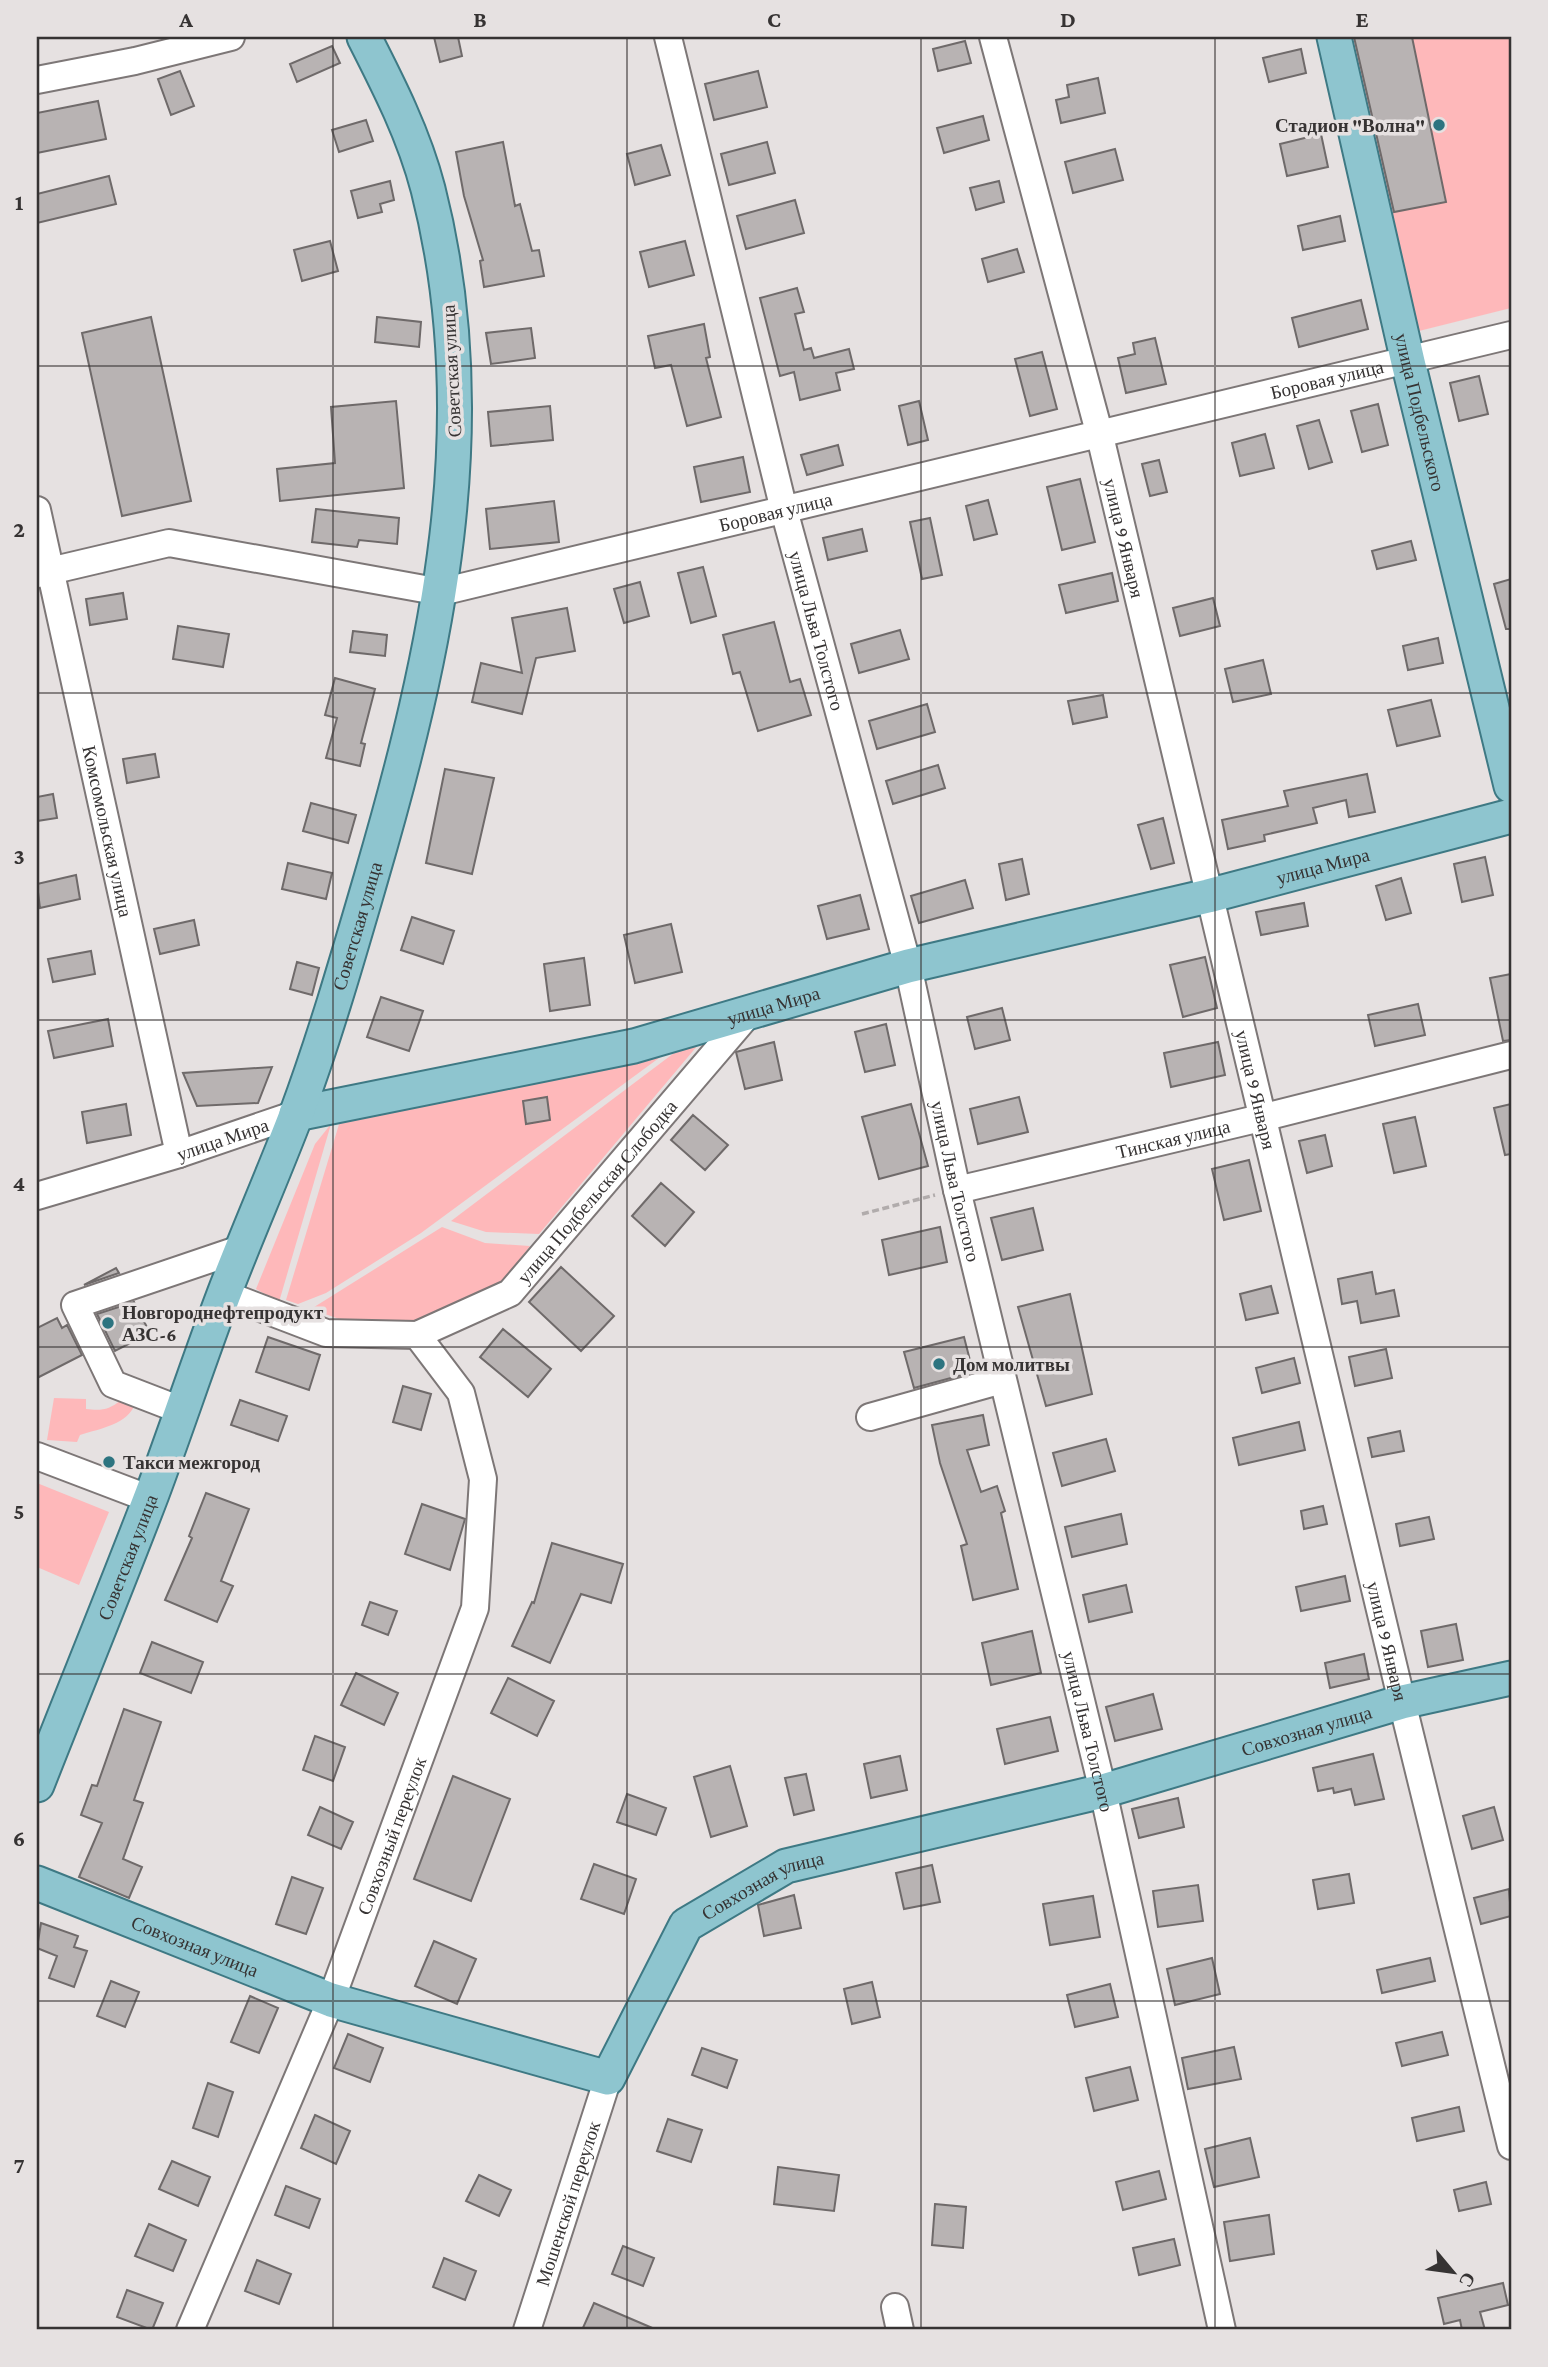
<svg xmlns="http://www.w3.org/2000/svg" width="1548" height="2367" font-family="'Crimson Pro',serif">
<rect width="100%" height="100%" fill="#e6e1e1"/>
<path fill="#feb8ba" d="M 1349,37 L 1511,37 L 1511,308 L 1415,332 Z
M 678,1044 L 421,1233 L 326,1293 L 298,1304 L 286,1300 L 340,1121 Z
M 698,1045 L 539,1234 L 486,1232 L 451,1221 L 682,1047 Z
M 331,1124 L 279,1302 L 256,1289 L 315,1144 Z
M 442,1227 L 485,1243 L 530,1246 L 499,1287 L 454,1308 L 398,1326 L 342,1320 L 311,1309 Z
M 54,1398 L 86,1399 L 86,1409 C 101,1411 109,1410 121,1400 L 136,1402 C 128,1425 101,1428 80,1435 L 77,1442 L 47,1440 Z
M 37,1483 L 109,1512 L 79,1585 L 37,1567 Z"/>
<path fill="#b8b3b3" stroke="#6f6a6a" stroke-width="2" d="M 434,37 L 458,37 L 462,56 L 440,62 Z
M 1354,37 L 1412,37 L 1446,202 L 1394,212 Z
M 965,41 L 971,63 L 938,71 L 933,49 Z
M 332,46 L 340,63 L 297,82 L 290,64 Z
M 1301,49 L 1306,73 L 1269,82 L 1263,58 Z
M 180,71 L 194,106 L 171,115 L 158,79 Z
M 758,71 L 767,107 L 714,120 L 705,84 Z
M 1098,78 L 1105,113 L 1061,123 L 1056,100 L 1069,97 L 1067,85 Z
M 98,101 L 106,139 L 37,153 L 37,113 Z
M 983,116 L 989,140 L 944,153 L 937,128 Z
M 366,120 L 373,141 L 339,152 L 332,130 Z
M 1321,134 L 1328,167 L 1287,176 L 1280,144 Z
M 503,142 L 515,206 L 520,204 L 532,251 L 539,250 L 544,276 L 484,287 L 480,261 L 483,260 L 464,196 L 456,152 Z
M 767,142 L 775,173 L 729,185 L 721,154 Z
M 661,145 L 670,175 L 635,185 L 627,154 Z
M 1115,149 L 1123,180 L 1073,193 L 1065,162 Z
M 109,176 L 116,204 L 37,223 L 37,194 Z
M 390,181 L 394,200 L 380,204 L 382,212 L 358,218 L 351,191 Z
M 999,181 L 1004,202 L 976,210 L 970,188 Z
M 795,200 L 804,233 L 746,249 L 737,216 Z
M 1340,216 L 1345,241 L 1303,250 L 1298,226 Z
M 330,241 L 338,271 L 302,281 L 294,250 Z
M 685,241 L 694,275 L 649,287 L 640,252 Z
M 1017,249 L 1024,272 L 988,282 L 982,259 Z
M 797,288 L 804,312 L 795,314 L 804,350 L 811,348 L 814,358 L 849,349 L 854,369 L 836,373 L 840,390 L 800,400 L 794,372 L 780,376 L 760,298 Z
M 1361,300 L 1368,329 L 1299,347 L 1292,318 Z
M 151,317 L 191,501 L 122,516 L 82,333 Z
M 377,317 L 421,322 L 419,347 L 375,342 Z
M 704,324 L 710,357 L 706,358 L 721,417 L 687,426 L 671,365 L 655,368 L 648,336 Z
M 531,328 L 535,358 L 491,364 L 486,333 Z
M 1155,338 L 1166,384 L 1126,393 L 1118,358 L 1135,354 L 1133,343 Z
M 1042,352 L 1057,409 L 1030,416 L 1015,359 Z
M 1479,376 L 1488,414 L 1459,421 L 1450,383 Z
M 396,401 L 404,488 L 280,501 L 277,469 L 335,463 L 331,407 Z
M 919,401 L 928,440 L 908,445 L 899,406 Z
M 1378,404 L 1388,445 L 1362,452 L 1351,411 Z
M 550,406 L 553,440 L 491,446 L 488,412 Z
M 1319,420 L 1332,462 L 1309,469 L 1297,426 Z
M 1265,434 L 1274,468 L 1240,476 L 1232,443 Z
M 838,445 L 843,465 L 807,475 L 801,455 Z
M 743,457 L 750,492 L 701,502 L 694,467 Z
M 1159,460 L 1167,492 L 1150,496 L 1142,464 Z
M 1080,479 L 1095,542 L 1062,550 L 1047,487 Z
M 988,500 L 997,534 L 974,540 L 966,506 Z
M 554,501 L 559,542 L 490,549 L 486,509 Z
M 316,509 L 399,518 L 397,544 L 359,540 L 357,547 L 312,542 Z
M 930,518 L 942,575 L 922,579 L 910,522 Z
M 862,529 L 867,551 L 828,560 L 823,538 Z
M 1411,541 L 1416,560 L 1377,569 L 1372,551 Z
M 703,567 L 716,616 L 691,623 L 678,573 Z
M 1112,573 L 1118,601 L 1066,613 L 1059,585 Z
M 1511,579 L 1511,629 L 1506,629 L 1494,584 Z
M 640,582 L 649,616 L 624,623 L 614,589 Z
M 123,593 L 127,619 L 90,625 L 86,599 Z
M 1213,598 L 1220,626 L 1180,636 L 1173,608 Z
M 567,608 L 575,651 L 536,658 L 522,714 L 472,702 L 481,663 L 522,673 L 512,618 Z
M 774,622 L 790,682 L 800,679 L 811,715 L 758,731 L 740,672 L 733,674 L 723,635 Z
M 178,626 L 229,634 L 223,667 L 173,659 Z
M 900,630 L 909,659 L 859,673 L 851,644 Z
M 353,631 L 387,635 L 385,656 L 350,652 Z
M 1438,638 L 1443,663 L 1408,670 L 1403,646 Z
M 1263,660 L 1271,694 L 1233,702 L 1225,669 Z
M 335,678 L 375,689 L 361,743 L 365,744 L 360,766 L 326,758 L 337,718 L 325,715 Z
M 1103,695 L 1107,717 L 1073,724 L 1068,701 Z
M 1431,700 L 1440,736 L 1397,746 L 1388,710 Z
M 927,704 L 935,732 L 877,749 L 869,721 Z
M 155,754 L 159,777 L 127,783 L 123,759 Z
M 938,765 L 945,788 L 893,804 L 886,781 Z
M 445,769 L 494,778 L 472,874 L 426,863 Z
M 1367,774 L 1375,812 L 1349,817 L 1346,800 L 1313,808 L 1317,823 L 1264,835 L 1265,841 L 1228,849 L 1222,820 L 1288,806 L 1284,791 Z
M 53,794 L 57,818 L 37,821 L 37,797 Z
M 311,803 L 356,815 L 348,843 L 303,831 Z
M 1163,818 L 1174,863 L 1151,869 L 1138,825 Z
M 1485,857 L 1493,895 L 1462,902 L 1454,864 Z
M 1022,859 L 1029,894 L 1006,900 L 999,864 Z
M 288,863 L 332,873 L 326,899 L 282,889 Z
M 76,875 L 80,899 L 40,908 L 37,884 Z
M 1401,878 L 1411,913 L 1386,920 L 1376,886 Z
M 965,880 L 973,908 L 919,923 L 911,896 Z
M 860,895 L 869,929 L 827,939 L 818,906 Z
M 1304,903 L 1308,926 L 1261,935 L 1256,912 Z
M 412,917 L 454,931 L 443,964 L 401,950 Z
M 194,920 L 199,945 L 160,954 L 154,929 Z
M 671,924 L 682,972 L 635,983 L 624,935 Z
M 91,951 L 95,974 L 53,982 L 48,959 Z
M 1205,957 L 1217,1008 L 1183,1017 L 1170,965 Z
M 584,958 L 590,1005 L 550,1011 L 544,964 Z
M 297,962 L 319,968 L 312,995 L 290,989 Z
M 1511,974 L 1511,1040 L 1503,1041 L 1490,978 Z
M 381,997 L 423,1011 L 409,1051 L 367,1037 Z
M 1418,1004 L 1425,1035 L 1375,1046 L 1368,1015 Z
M 1002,1008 L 1010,1040 L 975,1049 L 967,1017 Z
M 108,1019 L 113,1046 L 54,1058 L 48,1031 Z
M 886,1024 L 895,1065 L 865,1072 L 855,1032 Z
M 774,1042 L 782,1080 L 745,1089 L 736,1052 Z
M 1218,1042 L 1225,1075 L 1171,1087 L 1164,1053 Z
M 272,1067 L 258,1103 L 197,1106 L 183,1073 Z
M 547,1097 L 550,1120 L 526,1124 L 523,1101 Z
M 1019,1097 L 1028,1132 L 978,1144 L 970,1109 Z
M 126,1104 L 131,1135 L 87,1143 L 82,1112 Z
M 911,1104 L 928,1166 L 879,1179 L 862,1117 Z
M 1511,1104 L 1511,1154 L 1505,1155 L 1494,1108 Z
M 693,1115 L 728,1145 L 705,1170 L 671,1140 Z
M 1415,1117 L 1426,1166 L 1394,1173 L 1383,1124 Z
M 1325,1135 L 1332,1166 L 1307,1173 L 1299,1141 Z
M 1249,1160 L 1261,1211 L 1224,1220 L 1212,1169 Z
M 661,1183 L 694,1212 L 665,1246 L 632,1216 Z
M 1033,1208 L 1043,1250 L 1002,1260 L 991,1218 Z
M 940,1227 L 947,1262 L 889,1275 L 882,1240 Z
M 561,1267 L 614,1316 L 581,1351 L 529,1302 Z
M 116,1268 L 119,1273 L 84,1285 Z
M 1372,1272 L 1376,1294 L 1394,1290 L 1399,1316 L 1361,1323 L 1357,1301 L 1342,1304 L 1338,1279 Z
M 1271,1286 L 1278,1313 L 1246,1320 L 1240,1294 Z
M 1070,1294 L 1092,1394 L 1046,1406 L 1018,1307 Z
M 134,1302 L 150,1333 L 115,1351 L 97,1314 Z
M 57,1318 L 62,1328 L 67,1325 L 82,1355 L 37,1378 L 37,1328 Z
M 503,1329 L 551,1369 L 528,1397 L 480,1357 Z
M 268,1337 L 320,1355 L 309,1390 L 256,1372 Z
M 964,1337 L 973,1372 L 914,1388 L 904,1352 Z
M 1386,1349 L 1392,1378 L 1355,1386 L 1349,1357 Z
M 1294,1358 L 1300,1383 L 1262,1393 L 1256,1368 Z
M 403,1386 L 431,1394 L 421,1430 L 393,1422 Z
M 240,1400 L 287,1416 L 278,1441 L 231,1425 Z
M 983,1415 L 989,1445 L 967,1450 L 981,1492 L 997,1486 L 1005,1511 L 1001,1513 L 1018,1589 L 973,1600 L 961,1546 L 967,1544 L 940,1463 L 932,1425 Z
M 1299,1422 L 1305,1450 L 1239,1465 L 1233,1438 Z
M 1400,1431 L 1404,1451 L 1372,1457 L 1368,1438 Z
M 1106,1439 L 1115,1471 L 1062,1486 L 1053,1453 Z
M 206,1493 L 249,1509 L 221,1581 L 233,1586 L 217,1622 L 165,1600 L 192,1538 L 189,1536 Z
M 422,1504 L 465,1519 L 450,1570 L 405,1554 Z
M 1323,1506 L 1327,1524 L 1304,1529 L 1301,1511 Z
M 1121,1514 L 1127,1544 L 1072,1557 L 1065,1527 Z
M 1429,1517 L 1434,1539 L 1400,1546 L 1396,1524 Z
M 552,1543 L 623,1564 L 611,1603 L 581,1594 L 550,1663 L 512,1646 L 532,1602 L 534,1603 Z
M 1345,1576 L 1350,1601 L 1301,1611 L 1296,1587 Z
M 1126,1585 L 1132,1612 L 1089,1622 L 1083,1595 Z
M 370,1602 L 397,1611 L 388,1635 L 362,1625 Z
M 1456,1624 L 1463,1660 L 1428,1667 L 1421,1631 Z
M 1032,1631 L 1041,1673 L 991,1685 L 982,1643 Z
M 152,1642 L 203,1662 L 191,1693 L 140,1673 Z
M 1364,1654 L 1369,1679 L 1330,1688 L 1325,1663 Z
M 356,1673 L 398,1693 L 384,1725 L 341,1705 Z
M 508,1678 L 554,1701 L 537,1736 L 491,1713 Z
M 1153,1694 L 1162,1729 L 1115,1741 L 1106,1707 Z
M 124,1709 L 161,1722 L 134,1800 L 143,1803 L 123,1859 L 142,1867 L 129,1898 L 79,1877 L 102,1823 L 81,1815 L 92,1785 L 97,1786 Z
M 1050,1717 L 1058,1751 L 1005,1764 L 997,1729 Z
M 315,1736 L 345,1747 L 333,1781 L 303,1770 Z
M 1373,1754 L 1384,1799 L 1355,1805 L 1351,1789 L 1334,1793 L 1333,1788 L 1318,1791 L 1313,1768 Z
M 900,1756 L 907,1790 L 871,1798 L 864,1764 Z
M 730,1766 L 747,1826 L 711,1837 L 694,1777 Z
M 806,1774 L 814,1810 L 794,1815 L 785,1778 Z
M 453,1776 L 510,1799 L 471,1901 L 414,1879 Z
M 627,1794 L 666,1808 L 656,1835 L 617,1822 Z
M 1178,1798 L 1184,1827 L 1139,1838 L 1132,1809 Z
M 320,1807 L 353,1822 L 341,1849 L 308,1835 Z
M 1494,1807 L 1503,1840 L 1472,1849 L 1463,1816 Z
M 594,1864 L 636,1879 L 624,1914 L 581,1899 Z
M 932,1865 L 940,1902 L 904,1909 L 896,1873 Z
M 1349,1874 L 1354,1903 L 1318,1909 L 1313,1880 Z
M 292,1877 L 323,1888 L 306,1934 L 276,1924 Z
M 1198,1885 L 1203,1921 L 1158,1927 L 1153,1891 Z
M 1509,1889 L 1511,1916 L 1481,1924 L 1474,1898 Z
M 794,1895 L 801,1928 L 764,1936 L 758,1905 Z
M 1093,1896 L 1100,1937 L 1050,1945 L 1043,1904 Z
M 41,1923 L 78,1936 L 74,1947 L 87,1951 L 74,1987 L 49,1978 L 57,1956 L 37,1948 Z
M 434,1941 L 476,1959 L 457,2004 L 415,1986 Z
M 1212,1958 L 1220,1994 L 1175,2005 L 1167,1969 Z
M 1430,1958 L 1435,1981 L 1382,1993 L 1377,1970 Z
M 111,1981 L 139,1992 L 125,2027 L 97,2016 Z
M 872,1982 L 880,2017 L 852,2024 L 844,1989 Z
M 1110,1984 L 1118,2017 L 1075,2027 L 1067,1995 Z
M 250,1996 L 278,2008 L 259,2053 L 231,2042 Z
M 1442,2032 L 1448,2055 L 1402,2066 L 1396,2043 Z
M 348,2034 L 383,2048 L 370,2082 L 334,2068 Z
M 1234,2047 L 1241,2079 L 1188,2089 L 1182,2058 Z
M 702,2048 L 737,2060 L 727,2088 L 692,2075 Z
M 1130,2067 L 1138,2100 L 1094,2111 L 1086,2078 Z
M 208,2083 L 233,2092 L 218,2137 L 193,2128 Z
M 1459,2107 L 1464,2131 L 1417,2141 L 1412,2118 Z
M 315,2115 L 350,2131 L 336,2164 L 301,2148 Z
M 668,2119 L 702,2130 L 691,2162 L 657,2151 Z
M 1250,2138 L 1259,2177 L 1214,2187 L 1205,2149 Z
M 172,2161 L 210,2177 L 198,2206 L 159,2189 Z
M 778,2167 L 839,2175 L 834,2211 L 774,2204 Z
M 1159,2171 L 1166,2199 L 1123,2210 L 1116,2182 Z
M 479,2175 L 511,2190 L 499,2216 L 466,2201 Z
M 1486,2182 L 1491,2204 L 1459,2211 L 1454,2190 Z
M 286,2186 L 320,2199 L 309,2228 L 275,2215 Z
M 935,2204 L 966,2207 L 963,2248 L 932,2245 Z
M 1269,2215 L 1274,2254 L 1230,2261 L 1224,2222 Z
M 149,2224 L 186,2240 L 173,2271 L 135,2256 Z
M 1174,2239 L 1180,2265 L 1139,2275 L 1133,2248 Z
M 623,2246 L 654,2258 L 643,2286 L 612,2274 Z
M 444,2258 L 476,2271 L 465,2300 L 433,2287 Z
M 257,2260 L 291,2274 L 279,2304 L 245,2291 Z
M 1503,2283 L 1508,2305 L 1480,2312 L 1485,2330 L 1462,2330 L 1460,2320 L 1444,2324 L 1438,2298 Z
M 127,2290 L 163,2303 L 152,2330 L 117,2317 Z
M 594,2303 L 657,2330 L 582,2330 Z"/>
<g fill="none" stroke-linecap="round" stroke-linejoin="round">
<g stroke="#7d7777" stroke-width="30">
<g id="minor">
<path id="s1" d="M 668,37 L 784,510 L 908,966 L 957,1190 L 1103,1791 L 1222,2330"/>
<path id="s2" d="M 993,37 L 1099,432 L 1402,1702 L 1511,2146"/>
<path d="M 37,80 L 135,61 L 231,37"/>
<path id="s3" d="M 37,510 L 179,1154"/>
<path id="s4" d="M 37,574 L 169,543 L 441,592 L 1511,335"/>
<path id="s5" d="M 957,1190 L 1265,1117 L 1511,1055"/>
<path id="s6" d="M 37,1196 L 179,1154 L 296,1114"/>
<path id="s7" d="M 224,1294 L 326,1333 L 417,1335 L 510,1293 L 750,1012"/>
<path d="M 183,1411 L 113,1384 L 75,1305 L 243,1248"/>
<path d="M 870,1417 L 1002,1380"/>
<path d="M 37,1456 L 150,1499"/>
<path d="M 895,2307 L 900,2330"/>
<path id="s8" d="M 190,2330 L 331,2000 L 475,1608 L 483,1479 L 461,1393 L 417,1335"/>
<path id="s9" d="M 527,2330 L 608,2078"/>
</g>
</g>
<g stroke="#3e7984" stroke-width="37">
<g id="major">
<path id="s10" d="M 1334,37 L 1408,362 L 1511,786"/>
<path id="s11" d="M 296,1114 L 634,1046 L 908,966 L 1208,896 L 1511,816"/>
<path id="s12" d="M 37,1785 C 75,1688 115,1591 152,1494 C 177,1427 199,1360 224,1294 C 247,1234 273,1175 296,1115 C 325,1037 348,957 371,878 C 437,652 488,423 428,189 C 414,135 389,86 364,37"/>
<path id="s13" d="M 37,1883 L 331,2000 L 608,2078 L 686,1925 L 786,1866 L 1103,1791 L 1402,1702 L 1511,1678"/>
</g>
</g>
<path stroke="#b1acac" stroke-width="3.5" stroke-dasharray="7 3.5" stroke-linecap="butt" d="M 862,1214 L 935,1195"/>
<use href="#minor" stroke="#fff" stroke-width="26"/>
<use href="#major" stroke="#8ec5cf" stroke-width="33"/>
</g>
<path fill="none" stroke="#363333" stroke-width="2" stroke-opacity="0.55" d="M 333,37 L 333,2330M 627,37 L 627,2330M 921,37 L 921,2330M 1215,37 L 1215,2330M 37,366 L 1511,366M 37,693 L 1511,693M 37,1020 L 1511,1020M 37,1347 L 1511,1347M 37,1674 L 1511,1674M 37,2001 L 1511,2001"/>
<g fill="#2d7480" stroke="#e6e1e1" stroke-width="2.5">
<circle cx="1439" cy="125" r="7"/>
<circle cx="108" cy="1323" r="7"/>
<circle cx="939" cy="1364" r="7"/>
<circle cx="109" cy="1462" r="7"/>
</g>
<g text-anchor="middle" stroke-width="7" stroke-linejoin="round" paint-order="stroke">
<g font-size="19" font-weight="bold" fill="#363333" stroke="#e6e1e1" text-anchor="start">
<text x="1425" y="132" text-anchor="end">Стадион "Волна"</text>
<text x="122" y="1319">Новгороднефтепродукт<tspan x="122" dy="22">АЗС-6</tspan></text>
<text x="953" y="1371">Дом молитвы</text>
<text x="123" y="1469">Такси межгород</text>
</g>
<g font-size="19" fill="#363333" stroke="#e6e1e1">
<text transform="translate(451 371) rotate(-93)" y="7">Советская улица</text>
<text dy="7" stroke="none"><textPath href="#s4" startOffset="1323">Боровая улица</textPath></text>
<text dy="7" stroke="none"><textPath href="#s10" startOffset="385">улица Подбельского</textPath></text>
<text dy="7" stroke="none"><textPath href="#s4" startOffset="756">Боровая улица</textPath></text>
<text dy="7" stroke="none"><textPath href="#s2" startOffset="518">улица 9 Января</textPath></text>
<text dy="7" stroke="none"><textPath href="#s1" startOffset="612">улица Льва Толстого</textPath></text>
<text dy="7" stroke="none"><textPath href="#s3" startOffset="329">Комсомольская улица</textPath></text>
<text dy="7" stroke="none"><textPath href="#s11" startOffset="1057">улица Мира</textPath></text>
<text dy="7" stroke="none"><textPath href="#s12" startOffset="917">Советская улица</textPath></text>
<text dy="7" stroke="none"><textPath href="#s11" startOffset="490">улица Мира</textPath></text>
<text dy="7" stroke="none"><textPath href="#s2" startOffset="1085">улица 9 Января</textPath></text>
<text dy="7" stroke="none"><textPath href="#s6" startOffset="194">улица Мира</textPath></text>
<text dy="7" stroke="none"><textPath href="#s5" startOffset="222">Тинская улица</textPath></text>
<text dy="7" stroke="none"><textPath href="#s1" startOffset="1180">улица Льва Толстого</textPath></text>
<text dy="7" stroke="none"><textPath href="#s7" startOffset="436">улица Подбельская Слободка</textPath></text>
<text dy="7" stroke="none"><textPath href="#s12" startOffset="245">Советская улица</textPath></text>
<text dy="7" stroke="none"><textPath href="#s2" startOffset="1652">улица 9 Января</textPath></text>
<text dy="7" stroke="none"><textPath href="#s13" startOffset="1430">Совхозная улица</textPath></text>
<text dy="7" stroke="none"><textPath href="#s1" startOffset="1746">улица Льва Толстого</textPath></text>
<text dy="7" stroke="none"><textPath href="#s8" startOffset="534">Совхозный переулок</textPath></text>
<text dy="7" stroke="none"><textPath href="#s13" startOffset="863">Совхозная улица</textPath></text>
<text dy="7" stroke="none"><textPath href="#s13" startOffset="170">Совхозная улица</textPath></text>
<text dy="7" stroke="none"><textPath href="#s9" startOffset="133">Мошенской переулок</textPath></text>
</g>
</g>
<rect width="1548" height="2367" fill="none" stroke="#e6e1e1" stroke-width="77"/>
<g transform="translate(1453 2272) rotate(119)" stroke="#e6e1e1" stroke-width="5" paint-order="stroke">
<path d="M0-5L12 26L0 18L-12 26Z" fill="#363333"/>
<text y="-10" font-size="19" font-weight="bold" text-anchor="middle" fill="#363333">С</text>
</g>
<rect x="38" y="38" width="1472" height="2290" fill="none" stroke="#363333" stroke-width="2.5"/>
<g font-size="23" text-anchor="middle" font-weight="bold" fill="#363333">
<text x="186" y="27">A</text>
<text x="480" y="27">B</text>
<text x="774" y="27">C</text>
<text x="1068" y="27">D</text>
<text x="1362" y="27">E</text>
<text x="19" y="210">1</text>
<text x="19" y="537">2</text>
<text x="19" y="864">3</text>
<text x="19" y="1191">4</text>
<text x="19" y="1519">5</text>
<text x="19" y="1846">6</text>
<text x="19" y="2173">7</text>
</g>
</svg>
